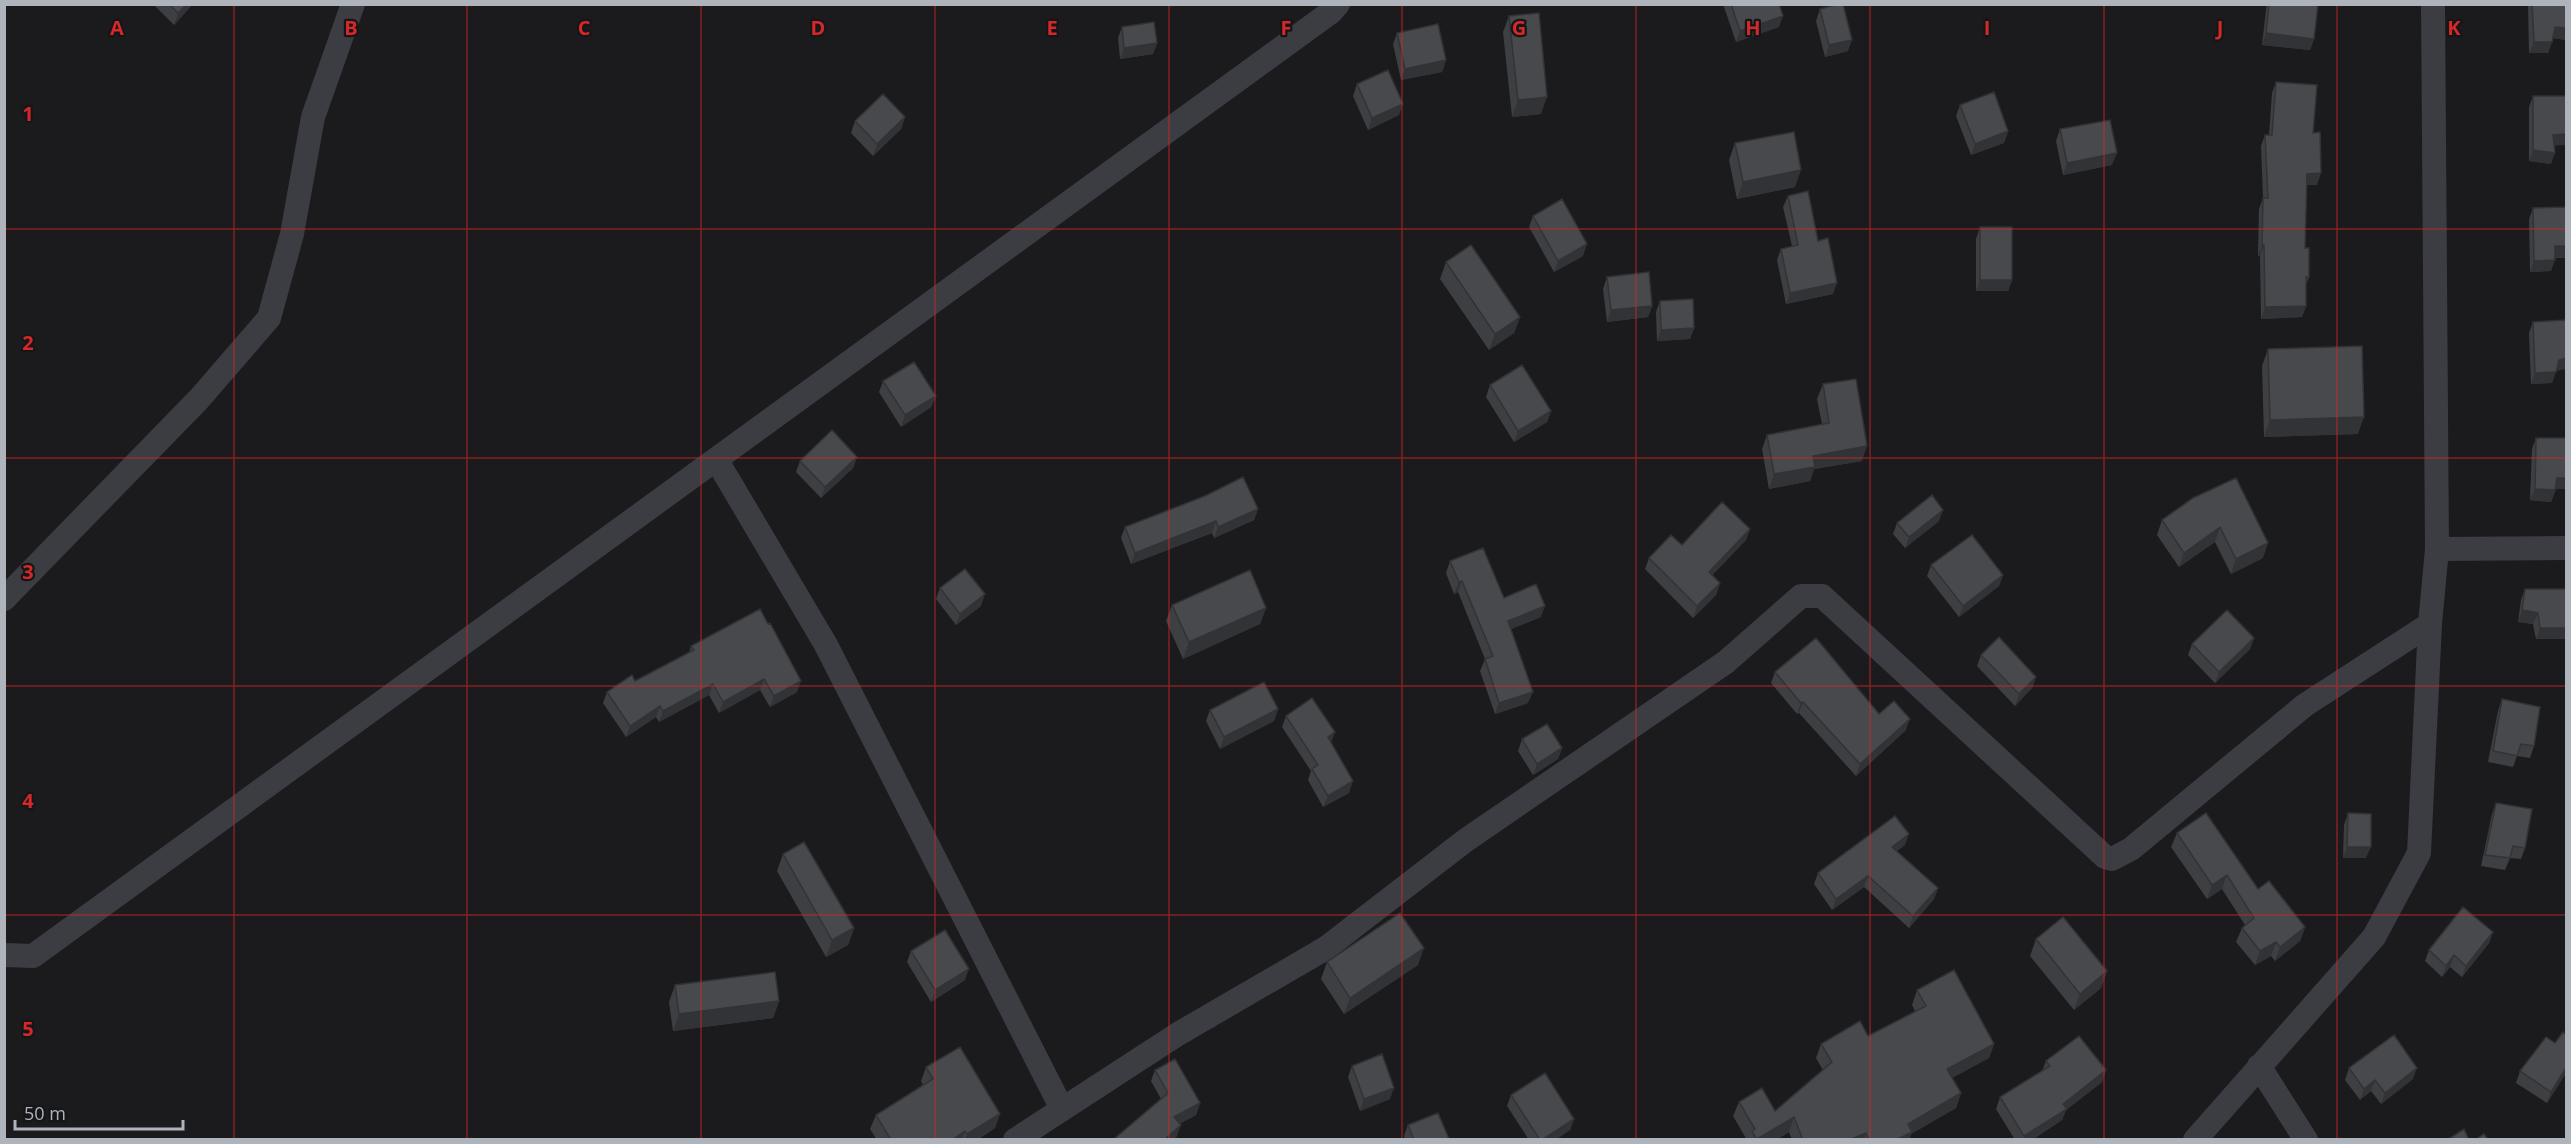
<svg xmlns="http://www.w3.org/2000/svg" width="2571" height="1144" font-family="'Open Sans',sans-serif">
<rect width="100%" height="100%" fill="#1b1b1d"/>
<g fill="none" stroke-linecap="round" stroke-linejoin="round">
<path stroke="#3c3d42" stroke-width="24" d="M 716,459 L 826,645 L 1062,1109
M 2437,549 L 2566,548
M 4,599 L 199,399 L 269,318 L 292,234 L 313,117 L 353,4
M 4,955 L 33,956 L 1331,12 L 1338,4
M 2259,1066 L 2306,1140
M 1015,1140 L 1178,1034 L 1326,948 L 1466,840 L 1726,662 L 1801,596 L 1822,596 L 2105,857 L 2112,859 L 2131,849 L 2305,705 L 2430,624
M 2195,1140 L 2374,937 L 2419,853 L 2430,624 L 2437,549 L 2433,4"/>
</g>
<path fill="#3e3f42" d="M 153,4 L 193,4 L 174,25 Z
M 1723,4 L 1779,4 L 1779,27 L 1736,42 Z
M 2267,4 L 2318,4 L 2314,39 L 2310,50 L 2262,45 L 2266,10 Z
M 2528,4 L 2566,4 L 2566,40 L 2553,38 L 2548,53 L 2529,53 Z
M 1820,9 L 1848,51 L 1825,57 L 1816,21 Z
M 1509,16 L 1541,114 L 1512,117 L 1503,32 Z
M 1122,27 L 1157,43 L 1153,54 L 1120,59 L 1118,38 Z
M 1397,33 L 1446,60 L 1442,72 L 1401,80 L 1393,44 Z
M 2276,82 L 2313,133 L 2317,185 L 2307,185 L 2305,248 L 2309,277 L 2306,285 L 2306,306 L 2302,317 L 2261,319 L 2260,256 L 2258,256 L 2259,209 L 2263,198 L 2261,146 L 2265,135 L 2269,135 L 2272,93 Z
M 1357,84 L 1399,115 L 1368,130 L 1353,96 Z
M 2533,96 L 2554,146 L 2551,164 L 2529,161 L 2529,107 Z
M 1960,105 L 2008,131 L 2004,143 L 1971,155 L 1956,116 Z
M 905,117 L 901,129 L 873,156 L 851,133 L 855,121 Z
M 2060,129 L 2112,165 L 2063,175 L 2056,141 Z
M 1735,143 L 1795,187 L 1737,199 L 1729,160 Z
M 1788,196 L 1833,294 L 1786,304 L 1777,260 L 1781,249 L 1792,246 L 1783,207 Z
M 2566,207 L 2566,258 L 2555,258 L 2551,271 L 2530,272 L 2529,219 L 2533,208 Z
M 1533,216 L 1583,256 L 1554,272 L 1529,227 Z
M 1980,227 L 2012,280 L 2008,291 L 1976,291 L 1976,239 Z
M 1446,262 L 1520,317 L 1514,333 L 1489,350 L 1440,279 Z
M 1607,277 L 1652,306 L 1648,317 L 1607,322 L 1603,289 Z
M 1660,301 L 1694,328 L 1690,339 L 1657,341 L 1656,312 Z
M 2533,322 L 2556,371 L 2552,383 L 2531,384 L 2529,333 Z
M 2268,349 L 2358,434 L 2264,437 L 2262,366 Z
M 883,381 L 936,396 L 931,407 L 901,427 L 879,392 Z
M 1823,384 L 1862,461 L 1814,469 L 1810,481 L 1769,489 L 1762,449 L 1767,435 L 1822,424 L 1817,399 Z
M 1490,385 L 1551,411 L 1547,422 L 1514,442 L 1486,397 Z
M 2536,438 L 2566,489 L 2556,489 L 2551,502 L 2530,500 L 2532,449 Z
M 857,457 L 853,468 L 821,498 L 796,472 L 800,461 Z
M 2193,498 L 2263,558 L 2231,574 L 2215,542 L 2179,567 L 2157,535 L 2162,520 Z
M 1258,509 L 1254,520 L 1214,538 L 1212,533 L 1131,564 L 1121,538 L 1125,527 Z
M 1939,521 L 1905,548 L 1893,534 L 1897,523 Z
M 1750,529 L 1746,540 L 1712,575 L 1720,583 L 1716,595 L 1693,618 L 1645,569 L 1649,558 L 1682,545 Z
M 1450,561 L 1504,598 L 1541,617 L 1511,629 L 1528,703 L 1495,714 L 1480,671 L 1485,659 L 1458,592 L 1454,594 L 1446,573 Z
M 1931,565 L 2003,575 L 1999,586 L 1959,617 L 1927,576 Z
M 940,588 L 981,606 L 956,625 L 936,599 Z
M 2525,589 L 2566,589 L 2566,639 L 2536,639 L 2533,624 L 2518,622 L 2521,600 Z
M 1172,605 L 1266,608 L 1260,624 L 1183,659 L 1166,621 Z
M 2254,638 L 2250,649 L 2215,683 L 2188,655 L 2192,644 Z
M 691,646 L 797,692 L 770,707 L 760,690 L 719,713 L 709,695 L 659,722 L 656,717 L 626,737 L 603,703 L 607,692 L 635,681 L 689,653 Z
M 1981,655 L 2036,677 L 2032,688 L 2015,706 L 1977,666 Z
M 1775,672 L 1906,730 L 1856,776 L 1799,713 L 1797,714 L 1771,683 Z
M 2502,699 L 2534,746 L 2530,758 L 2517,756 L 2513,767 L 2488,762 L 2498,711 Z
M 1278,709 L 1274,721 L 1220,749 L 1206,721 L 1210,710 Z
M 1286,716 L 1331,743 L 1349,793 L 1323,807 L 1308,780 L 1311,771 L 1282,727 Z
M 1522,739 L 1562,748 L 1558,759 L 1533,775 L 1518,751 Z
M 2496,803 L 2525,848 L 2521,859 L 2510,858 L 2505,870 L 2481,866 L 2492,814 Z
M 2348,813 L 2366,858 L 2343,858 L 2344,825 Z
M 2177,833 L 2258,889 L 2305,927 L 2300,941 L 2275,961 L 2271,956 L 2255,965 L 2236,942 L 2242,928 L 2245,925 L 2222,889 L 2207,899 L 2171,847 Z
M 1905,845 L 1897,851 L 1938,888 L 1934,899 L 1909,928 L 1864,887 L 1832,910 L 1814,884 L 1818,873 Z
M 783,854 L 854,928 L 848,945 L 826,957 L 777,871 Z
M 2493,932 L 2489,943 L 2462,977 L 2450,967 L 2442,977 L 2425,961 L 2429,950 Z
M 2036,939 L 2107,971 L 2101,988 L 2074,1010 L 2030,956 Z
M 911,951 L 965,980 L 931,1002 L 907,962 Z
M 1327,962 L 1418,965 L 1344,1014 L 1321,979 Z
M 675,985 L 779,1001 L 773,1018 L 673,1031 L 669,1002 Z
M 1917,990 L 1994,1044 L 1989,1058 L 1952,1078 L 1961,1093 L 1956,1108 L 1911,1134 L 1909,1140 L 1792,1140 L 1789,1132 L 1776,1140 L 1747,1140 L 1733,1116 L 1739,1102 L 1775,1111 L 1823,1070 L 1816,1058 L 1821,1044 L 1868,1036 L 1915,1011 L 1912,1005 Z
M 2566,1035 L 2566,1073 L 2547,1103 L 2516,1083 L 2520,1071 Z
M 2046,1061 L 2106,1070 L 2102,1082 L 2066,1110 L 2062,1120 L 2032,1140 L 2015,1140 L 1996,1109 L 2000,1097 L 2042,1071 Z
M 1352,1066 L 1390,1099 L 1360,1111 L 1348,1077 Z
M 926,1067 L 1000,1114 L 995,1128 L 977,1140 L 877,1140 L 870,1129 L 876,1115 L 923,1085 L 921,1081 Z
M 2349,1068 L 2413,1079 L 2381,1104 L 2371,1091 L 2360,1100 L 2345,1080 Z
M 1155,1070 L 1200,1103 L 1196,1115 L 1179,1124 L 1177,1136 L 1173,1140 L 1114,1140 L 1161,1099 L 1151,1081 Z
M 1511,1095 L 1574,1119 L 1570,1130 L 1555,1140 L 1529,1140 L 1507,1106 Z
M 1408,1125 L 1448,1140 L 1405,1140 L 1404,1136 Z"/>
<path fill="#323336" d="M 187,4 L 193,4 L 174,25 L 178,13 Z
M 1783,16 L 1779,27 L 1736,42 L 1740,31 Z
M 2555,27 L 2566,28 L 2566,40 L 2551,38 Z
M 2266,33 L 2314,39 L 2310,50 L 2262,45 Z
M 1852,40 L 1848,51 L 1825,57 L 1829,45 Z
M 2534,42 L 2552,42 L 2548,53 L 2529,53 Z
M 1157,43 L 1153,54 L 1120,59 L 1124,48 Z
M 1446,60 L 1442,72 L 1401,80 L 1405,69 Z
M 1547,97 L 1541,114 L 1512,117 L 1518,100 Z
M 1403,104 L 1399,115 L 1368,130 L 1372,118 Z
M 905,117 L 901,129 L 873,156 L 877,144 Z
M 2008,131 L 2004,143 L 1971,155 L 1975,144 Z
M 2566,134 L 2566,145 L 2549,146 L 2553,135 Z
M 2533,150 L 2555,153 L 2551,164 L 2529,161 Z
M 2117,153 L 2112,165 L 2063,175 L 2067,163 Z
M 1801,170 L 1795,187 L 1737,199 L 1743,182 Z
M 2321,173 L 2317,185 L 2303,185 L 2307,174 Z
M 1587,244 L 1583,256 L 1554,272 L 1558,261 Z
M 2262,245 L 2264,245 L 2260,256 L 2258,256 Z
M 2555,246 L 2566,246 L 2566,258 L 2551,257 Z
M 2555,260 L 2551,271 L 2530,272 L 2534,261 Z
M 1980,280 L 2012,280 L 2008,291 L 1976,291 Z
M 1837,283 L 1833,294 L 1786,304 L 1790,293 Z
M 1652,306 L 1648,317 L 1607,322 L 1611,310 Z
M 2306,306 L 2302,317 L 2261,319 L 2265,307 Z
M 1520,317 L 1514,333 L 1489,350 L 1495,334 Z
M 1694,328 L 1690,339 L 1657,341 L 1661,330 Z
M 2566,358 L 2566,369 L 2555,371 L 2559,360 Z
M 2556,372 L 2552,383 L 2531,384 L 2535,373 Z
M 936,396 L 931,407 L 901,427 L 905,415 Z
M 1551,411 L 1547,422 L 1514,442 L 1518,431 Z
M 2364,417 L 2358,434 L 2264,437 L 2270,420 Z
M 1867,446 L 1862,461 L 1814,469 L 1810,481 L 1769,489 L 1774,474 L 1813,456 Z
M 857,457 L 853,468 L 821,498 L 825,487 Z
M 2557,478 L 2566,478 L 2566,489 L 2553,489 Z
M 2535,489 L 2555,490 L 2551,502 L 2530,500 Z
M 1258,509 L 1254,520 L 1214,538 L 1218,527 Z
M 1943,510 L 1939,521 L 1905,548 L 1909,537 Z
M 1216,521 L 1212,533 L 1131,564 L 1135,553 Z
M 2220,527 L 2215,542 L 2179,567 L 2184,553 Z
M 1750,529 L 1746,540 L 1705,583 L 1709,572 Z
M 2268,543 L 2263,558 L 2231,574 L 2236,559 Z
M 2003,575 L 1999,586 L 1959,617 L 1963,606 Z
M 1462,581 L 1458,592 L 1454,594 L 1459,582 Z
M 1720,583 L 1716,595 L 1693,618 L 1697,606 Z
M 985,594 L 981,606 L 956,625 L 960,614 Z
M 1545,606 L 1541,617 L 1504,632 L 1508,621 Z
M 1266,608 L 1260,624 L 1183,659 L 1189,642 Z
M 2522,610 L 2538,613 L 2533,624 L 2518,622 Z
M 2540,628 L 2566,628 L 2566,639 L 2536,639 Z
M 2254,638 L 2250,649 L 2215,683 L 2219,672 Z
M 2036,677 L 2032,688 L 2015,706 L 2019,694 Z
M 764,679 L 760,690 L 719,713 L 723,702 Z
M 801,681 L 797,692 L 770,707 L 774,696 Z
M 713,684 L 709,695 L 659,722 L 663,711 Z
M 1533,692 L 1528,703 L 1495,714 L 1499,703 Z
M 1803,702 L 1799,713 L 1797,714 L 1801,703 Z
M 660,706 L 656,717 L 626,737 L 630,726 Z
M 1278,709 L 1274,721 L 1220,749 L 1224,737 Z
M 1910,719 L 1906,730 L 1856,776 L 1860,764 Z
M 1335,732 L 1331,743 L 1328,737 Z
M 1562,748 L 1558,759 L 1533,775 L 1537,764 Z
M 1353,781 L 1349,793 L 1323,807 L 1328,796 Z
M 1909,834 L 1905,845 L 1888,858 L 1892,847 Z
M 2347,847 L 2371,847 L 2366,858 L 2343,858 Z
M 2227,875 L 2222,889 L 2207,899 L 2212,885 Z
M 1868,876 L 1864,887 L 1832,910 L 1836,899 Z
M 1938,888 L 1934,899 L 1909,928 L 1913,916 Z
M 2305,927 L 2300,941 L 2275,961 L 2280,947 Z
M 854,928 L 848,945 L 826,957 L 832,940 Z
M 2493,932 L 2489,943 L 2462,977 L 2466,966 Z
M 2276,942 L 2271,956 L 2255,965 L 2260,951 Z
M 1424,948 L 1418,965 L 1344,1014 L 1350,998 Z
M 2454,955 L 2450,967 L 2442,977 L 2446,966 Z
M 969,969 L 965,980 L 931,1002 L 935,990 Z
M 2107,971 L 2101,988 L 2074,1010 L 2080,994 Z
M 779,1001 L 773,1018 L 673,1031 L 679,1014 Z
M 1994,1044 L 1989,1058 L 1942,1083 L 1947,1069 Z
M 2417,1068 L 2413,1079 L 2381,1104 L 2385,1093 Z
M 2566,1068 L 2566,1073 L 2547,1103 L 2551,1092 Z
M 2106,1070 L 2102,1082 L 2066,1110 L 2062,1120 L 2032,1140 L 2023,1140 L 2024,1136 Z
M 2375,1080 L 2371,1091 L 2360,1100 L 2364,1089 Z
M 1394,1088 L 1390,1099 L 1360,1111 L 1364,1099 Z
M 1961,1093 L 1956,1108 L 1911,1134 L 1909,1140 L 1896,1140 L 1908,1124 Z
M 1200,1103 L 1196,1115 L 1170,1129 L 1174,1117 Z
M 1000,1114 L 995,1128 L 977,1140 L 965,1140 L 967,1134 Z
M 1794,1117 L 1789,1132 L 1776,1140 L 1757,1140 Z
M 1574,1119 L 1570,1130 L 1555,1140 L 1542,1140 Z
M 1181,1125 L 1177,1136 L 1173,1140 L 1164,1140 Z
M 965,1131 L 962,1140 L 952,1140 Z
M 1866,1133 L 1864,1140 L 1849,1140 Z"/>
<path fill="#48494d" stroke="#323336" stroke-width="1.5" d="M 169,4 L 187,4 L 178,13 Z
M 1731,4 L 1779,4 L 1783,16 L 1740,31 Z
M 1839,4 L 1843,4 L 1852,40 L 1829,45 L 1820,9 Z
M 2269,4 L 2318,4 L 2314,39 L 2266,33 Z
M 2532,4 L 2566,4 L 2566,28 L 2555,27 L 2552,42 L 2534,42 Z
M 1539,13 L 1547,97 L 1518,100 L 1509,16 Z
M 1154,22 L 1157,43 L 1124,48 L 1122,27 Z
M 1438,24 L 1446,60 L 1405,69 L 1397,33 Z
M 1388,70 L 1403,104 L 1372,118 L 1357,84 Z
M 2276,82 L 2317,85 L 2313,133 L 2320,132 L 2321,173 L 2307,174 L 2305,248 L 2309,248 L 2309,277 L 2306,277 L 2306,306 L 2265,307 L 2264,245 L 2262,245 L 2263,198 L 2268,198 L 2265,135 L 2272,135 Z
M 1994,92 L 2008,131 L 1975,144 L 1960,105 Z
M 883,94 L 905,117 L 877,144 L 855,121 Z
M 2533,96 L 2566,96 L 2566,134 L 2553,135 L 2555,153 L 2533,150 Z
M 2110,120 L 2117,153 L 2067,163 L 2060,129 Z
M 1794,132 L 1801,170 L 1743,182 L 1735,143 Z
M 1808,191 L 1818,241 L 1828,238 L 1837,283 L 1790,293 L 1781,249 L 1798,245 L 1788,196 Z
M 1562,199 L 1587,244 L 1558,261 L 1533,216 Z
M 2566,207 L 2566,246 L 2555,246 L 2555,260 L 2534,261 L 2533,208 Z
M 1980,227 L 2012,227 L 2012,280 L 1980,280 Z
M 1471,245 L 1520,317 L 1495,334 L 1446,262 Z
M 1649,272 L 1652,306 L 1611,310 L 1607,277 Z
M 1693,299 L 1694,328 L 1661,330 L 1660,301 Z
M 2566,320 L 2566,358 L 2559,360 L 2556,372 L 2535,373 L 2533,322 Z
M 2362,346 L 2364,417 L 2270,420 L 2268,349 Z
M 914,362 L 936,396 L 905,415 L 883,381 Z
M 1522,365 L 1551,411 L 1518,431 L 1490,385 Z
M 1856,379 L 1867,446 L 1813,456 L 1815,467 L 1774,474 L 1767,435 L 1829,423 L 1823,384 Z
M 832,430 L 857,457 L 825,487 L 800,461 Z
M 2536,438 L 2566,438 L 2566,478 L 2557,478 L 2555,490 L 2535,489 Z
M 1243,477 L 1258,509 L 1218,527 L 1216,521 L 1135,553 L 1125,527 L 1205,496 Z
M 2236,478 L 2268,543 L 2236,559 L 2220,527 L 2184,553 L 2162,520 L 2193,498 Z
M 1932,495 L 1943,510 L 1909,537 L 1897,523 Z
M 1722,502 L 1750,529 L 1709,572 L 1720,583 L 1697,606 L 1649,558 L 1671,535 L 1682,545 Z
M 1972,535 L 2003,575 L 1963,606 L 1931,565 Z
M 1483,548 L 1504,598 L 1536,584 L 1545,606 L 1508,621 L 1533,692 L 1499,703 L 1485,659 L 1493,656 L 1462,581 L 1459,582 L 1450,561 Z
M 965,569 L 985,594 L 960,614 L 940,588 Z
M 1250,570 L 1266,608 L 1189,642 L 1172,605 Z
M 2525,589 L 2566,589 L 2566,628 L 2540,628 L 2538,613 L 2522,610 Z
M 760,609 L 768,624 L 770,623 L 801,681 L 774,696 L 764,679 L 723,702 L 713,684 L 663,711 L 660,706 L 630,726 L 607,692 L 632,675 L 635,681 L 694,650 L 691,646 Z
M 2227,610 L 2254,638 L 2219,672 L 2192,644 Z
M 1999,637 L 2036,677 L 2019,694 L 1981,655 Z
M 1816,638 L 1879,714 L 1894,701 L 1910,719 L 1860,764 L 1803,702 L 1801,703 L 1775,672 Z
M 1264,682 L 1278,709 L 1224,737 L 1210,710 Z
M 1312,698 L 1335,732 L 1328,737 L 1353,781 L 1328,796 L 1312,769 L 1318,765 L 1286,716 Z
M 2502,699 L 2540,707 L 2534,746 L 2521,744 L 2517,756 L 2493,751 Z
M 1547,724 L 1562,748 L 1537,764 L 1522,739 Z
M 2496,803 L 2532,809 L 2525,848 L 2513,846 L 2510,858 L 2485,855 Z
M 2206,813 L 2258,889 L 2269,881 L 2305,927 L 2280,947 L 2276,942 L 2260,951 L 2242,928 L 2254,918 L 2227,875 L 2212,885 L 2177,833 Z
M 2348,813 L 2371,814 L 2371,847 L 2347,847 Z
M 1895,816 L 1909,834 L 1892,847 L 1938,888 L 1913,916 L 1868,876 L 1836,899 L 1818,873 Z
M 804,842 L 854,928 L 832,940 L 783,854 Z
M 2463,907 L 2493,932 L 2466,966 L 2454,955 L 2446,966 L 2429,950 Z
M 1400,913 L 1424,948 L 1350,998 L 1327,962 Z
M 2063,917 L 2107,971 L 2080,994 L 2036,939 Z
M 945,930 L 969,969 L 935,990 L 911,951 Z
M 1954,970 L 1994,1044 L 1947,1069 L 1961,1093 L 1908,1124 L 1912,1132 L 1896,1140 L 1869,1140 L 1866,1133 L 1849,1140 L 1803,1140 L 1794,1117 L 1757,1139 L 1752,1132 L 1755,1129 L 1739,1102 L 1762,1088 L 1775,1111 L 1832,1062 L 1821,1044 L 1860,1021 L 1868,1036 L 1926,1006 L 1917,990 Z
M 775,972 L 779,1001 L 679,1014 L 675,985 Z
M 2563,1032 L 2566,1035 L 2566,1068 L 2551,1092 L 2520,1071 L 2546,1037 L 2555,1043 Z
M 2394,1035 L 2417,1068 L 2385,1093 L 2375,1080 L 2364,1089 L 2349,1068 Z
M 2079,1036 L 2106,1070 L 2063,1104 L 2067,1109 L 2024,1136 L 2000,1097 L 2050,1066 L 2046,1061 Z
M 960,1047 L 1000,1114 L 967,1134 L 965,1131 L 952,1140 L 891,1140 L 876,1115 L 933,1079 L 926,1067 Z
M 1382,1054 L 1394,1088 L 1364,1099 L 1352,1066 Z
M 1175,1059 L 1200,1103 L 1174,1117 L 1181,1125 L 1164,1140 L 1115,1140 L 1114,1139 L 1168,1093 L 1155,1070 Z
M 1545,1073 L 1574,1119 L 1542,1140 L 1540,1140 L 1511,1095 Z
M 1438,1113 L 1449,1139 L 1447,1140 L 1414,1140 L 1408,1125 Z
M 2464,1129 L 2469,1140 L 2447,1140 Z
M 2484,1134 L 2488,1140 L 2475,1140 Z"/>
<path fill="none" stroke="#d62828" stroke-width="1.5" stroke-opacity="0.55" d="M 234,4 L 234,1140M 467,4 L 467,1140M 701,4 L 701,1140M 935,4 L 935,1140M 1169,4 L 1169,1140M 1402,4 L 1402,1140M 1636,4 L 1636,1140M 1870,4 L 1870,1140M 2104,4 L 2104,1140M 2337,4 L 2337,1140M 4,229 L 2566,229M 4,458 L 2566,458M 4,686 L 2566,686M 4,915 L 2566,915"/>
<g font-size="20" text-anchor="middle" font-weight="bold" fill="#d62828" stroke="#161618" stroke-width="4.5" stroke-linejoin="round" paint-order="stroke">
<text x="117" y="35">A</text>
<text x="351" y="35">B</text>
<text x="584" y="35">C</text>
<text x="818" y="35">D</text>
<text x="1052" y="35">E</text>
<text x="1286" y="35">F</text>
<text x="1519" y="35">G</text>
<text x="1753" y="35">H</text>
<text x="1987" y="35">I</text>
<text x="2220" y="35">J</text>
<text x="2454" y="35">K</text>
<text x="28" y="121">1</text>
<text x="28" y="350">2</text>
<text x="28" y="579">3</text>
<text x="28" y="808">4</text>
<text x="28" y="1036">5</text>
</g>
<rect width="2571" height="1144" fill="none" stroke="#aeb3bc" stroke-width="12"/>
<path d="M15 1120v9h168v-9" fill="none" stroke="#aeb3bc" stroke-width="3"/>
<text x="24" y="1120" font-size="18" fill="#aeb3bc" stroke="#161618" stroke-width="4.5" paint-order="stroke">50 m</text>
</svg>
